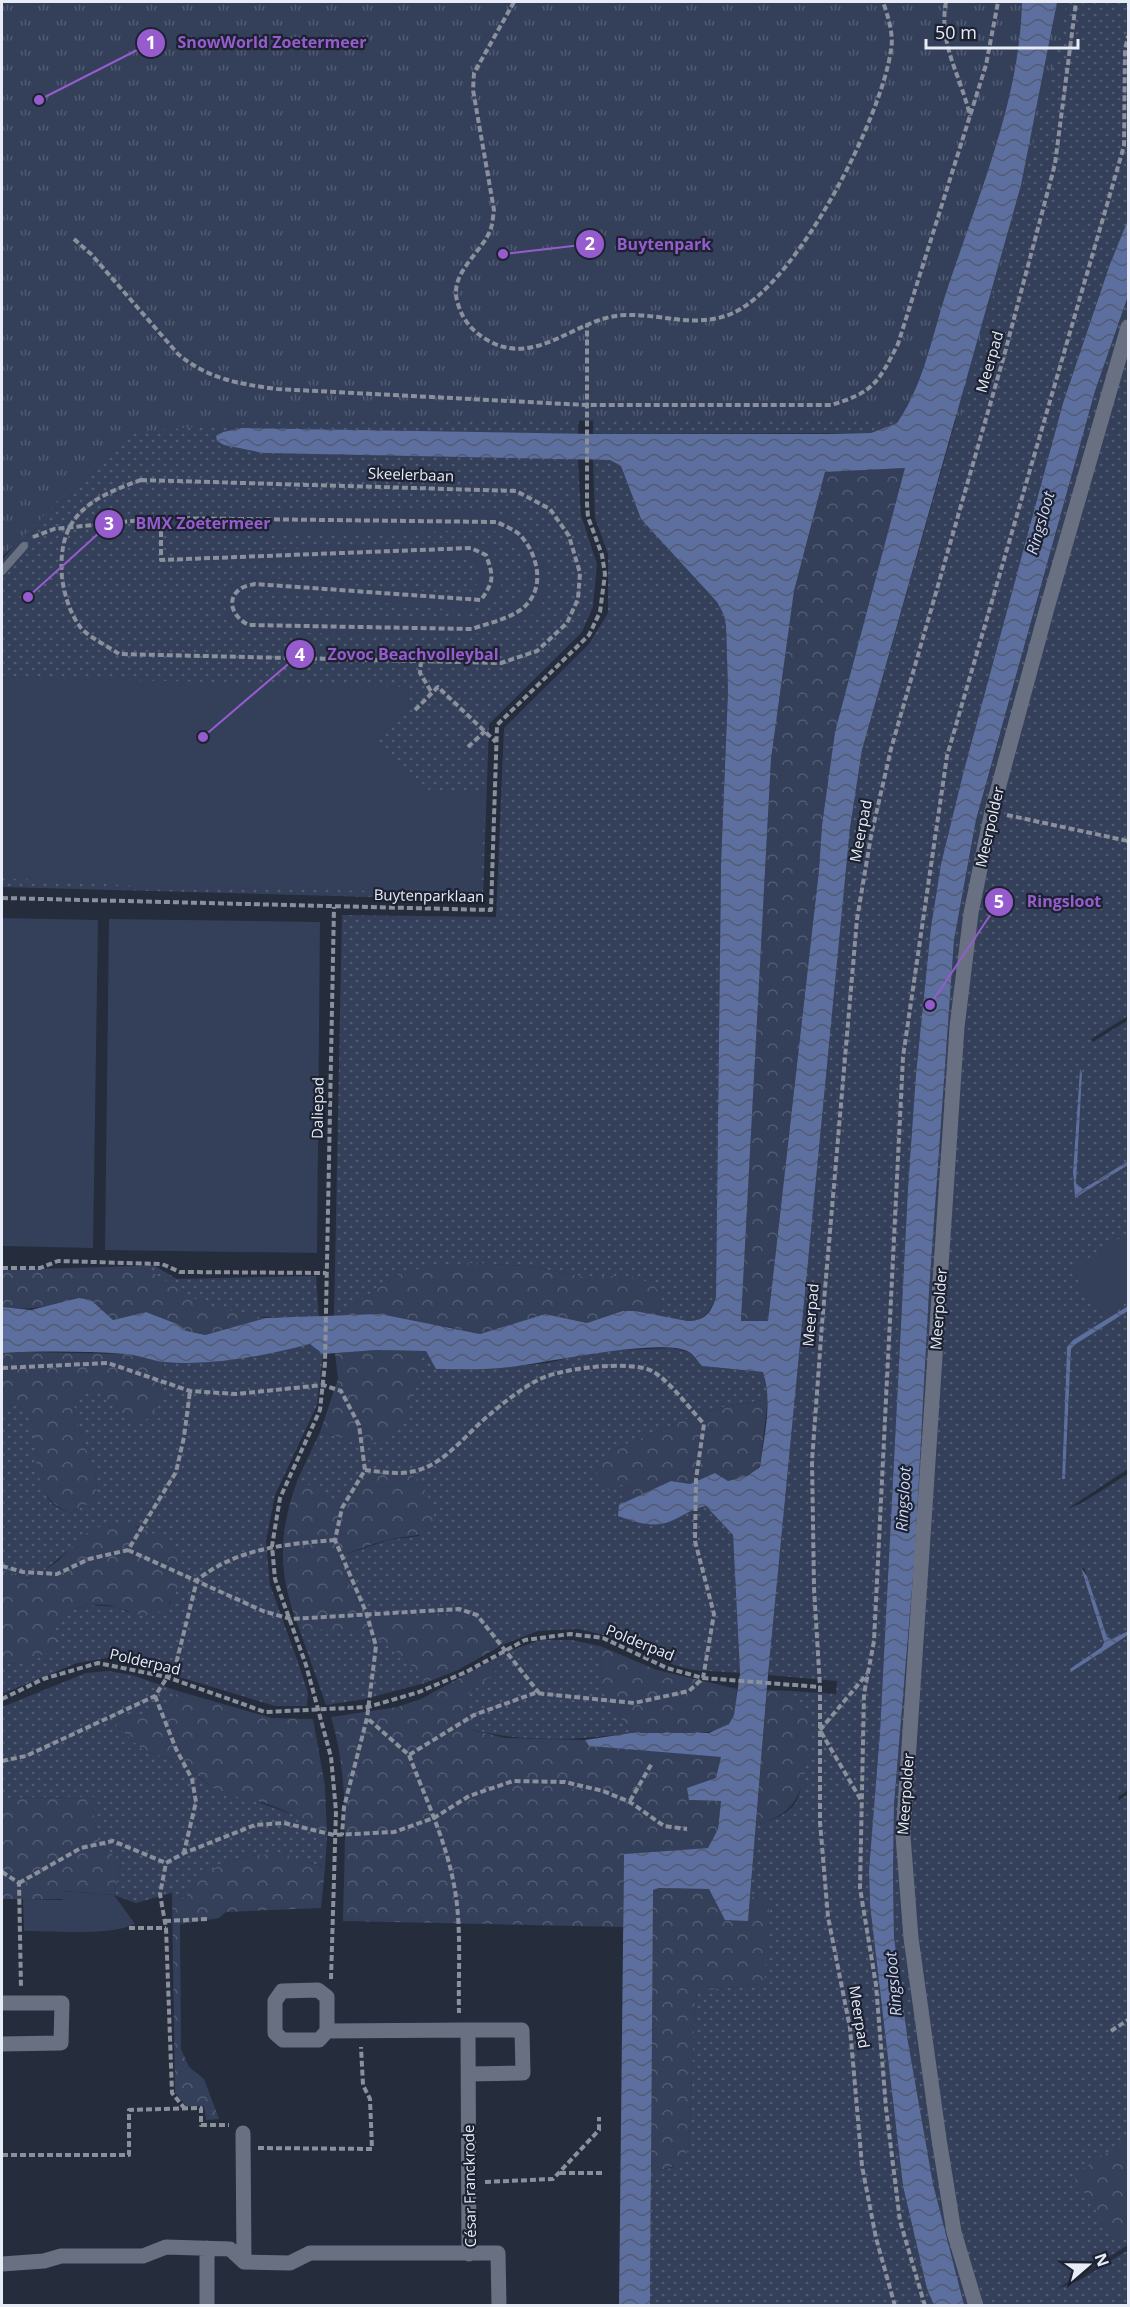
<svg xmlns="http://www.w3.org/2000/svg" width="1130" height="2307" font-family="'Open Sans',sans-serif">
<defs>
<pattern id="grass-dots" width="8" height="8" patternUnits="userSpaceOnUse" patternTransform="scale(1.5)"><rect width="8" height="8" fill="#343f5a"/><path d="M2 2h.1M6 6h.1" fill="none" stroke="#515b72" stroke-width="1.8" stroke-linecap="round"/></pattern>
<pattern id="forest-crowns" width="20" height="18" patternUnits="userSpaceOnUse" patternTransform="scale(1.5)"><rect width="20" height="18" fill="#343f5a"/><path d="M2 6a3 3 0 1 1 6 0M12 15a3 3 0 1 1 6 0" fill="none" stroke="#515b72"/></pattern>
<pattern id="park-tufts" width="24" height="20" patternUnits="userSpaceOnUse" patternTransform="scale(1.5)"><rect width="24" height="20" fill="#343f5a"/><path d="M3 7l-1-3M5 7V3M7 7l1-3M15 17l-1-3M17 17v-4M19 17l1-3" fill="none" stroke="#515b72"/></pattern>
<pattern id="water-waves" width="16" height="10" patternUnits="userSpaceOnUse" patternTransform="scale(1.5)"><rect width="16" height="10" fill="#5d6f9e"/><path d="M0 5q4-4 8 0t8 0" fill="none" stroke="#525b74"/></pattern>
</defs>
<rect width="100%" height="100%" fill="#252c3c"/>
<path fill="url(#grass-dots)" fill-rule="evenodd" d="M 297,2 L 603,2 C 616,21 630,44 651,58 C 695,87 740,44 750,2 L 898,2 C 905,37 884,100 925,119 L 933,114 L 928,58 L 912,2 L 943,2 C 938,46 947,62 964,102 L 945,158 L 960,165 L 997,51 L 1005,2 L 1022,2 C 1020,101 977,198 947,292 C 933,335 923,386 897,423 L 871,433 L 593,434 L 594,396 L 580,395 L 578,434 L 242,428 L 223,432 L 216,436 L 217,441 L 225,445 L 263,453 L 578,459 L 581,515 L 597,564 L 593,607 L 582,632 L 489,724 L 483,900 L 2,887 L 2,560 L 80,467 L 157,351 L 182,376 L 198,360 L 93,249 L 313,32 L 310,13 ZM 650,119 L 687,125 L 730,144 L 768,173 L 809,251 L 816,283 L 814,307 L 804,324 L 732,354 L 702,359 L 589,359 L 505,367 L 487,361 L 417,351 C 409,336 403,324 411,308 C 426,278 474,293 501,290 C 517,288 531,278 546,277 C 564,276 579,281 597,274 C 599,267 603,260 601,252 C 599,245 591,239 587,233 C 571,211 563,185 572,159 C 586,124 617,124 650,119 Z
M 1057,2 L 1128,2 L 1128,220 L 1110,264 L 1063,403 L 963,774 L 941,864 L 931,927 L 916,1074 L 908,1188 L 880,1732 L 869,1870 L 870,1905 L 903,2186 L 927,2289 L 934,2305 L 650,2306 L 651,2171 L 672,2168 L 689,2148 L 695,1999 L 700,1991 L 761,1984 L 762,1899 L 750,1896 L 756,1825 C 770,1821 788,1815 796,1802 C 803,1789 809,1746 813,1729 L 792,1691 L 836,1694 L 837,1681 L 768,1675 L 850,828 L 862,750 L 996,278 Z
M 1128,296 L 1128,1016 L 1091,1039 L 1093,1042 L 1128,1020 L 1128,1161 L 1082,1189 L 1078,1189 L 1076,1184 L 1080,1069 L 1073,1172 L 1075,1198 L 1128,1165 L 1128,1306 L 1073,1340 L 1067,1347 L 1062,1478 L 1065,1479 L 1071,1349 L 1076,1344 L 1128,1311 L 1128,1469 L 1067,1509 L 1082,1503 L 1128,1474 L 1128,1631 L 1112,1639 L 1107,1637 L 1087,1576 L 1084,1568 L 1081,1569 L 1104,1642 L 1102,1647 L 1070,1671 L 1128,1635 L 1128,1790 L 1118,1797 L 1119,1800 L 1128,1794 L 1128,2245 L 1057,2289 L 1080,2280 L 1128,2250 L 1128,2305 L 964,2306 L 933,2184 L 908,2042 L 894,1937 L 893,1876 L 894,1805 L 915,1552 L 929,1292 L 954,940 L 976,821 L 1095,391 Z
M 593,460 L 610,460 L 621,466 L 641,519 L 717,602 L 724,615 L 726,626 L 728,691 L 721,864 L 716,1297 C 704,1331 684,1321 655,1316 L 662,1305 L 602,1277 L 585,1277 L 527,1266 L 473,1263 L 396,1276 L 334,1318 L 342,915 L 496,917 L 504,728 L 589,644 L 608,613 L 608,554 L 595,518 Z
M 153,1265 L 177,1279 L 316,1276 L 319,1318 C 281,1318 241,1318 205,1305 C 180,1295 161,1275 137,1266 Z
M 310,1344 L 323,1354 L 317,1405 L 275,1495 L 266,1541 L 270,1585 L 298,1662 L 308,1693 L 307,1706 L 275,1706 L 113,1657 L 77,1663 L 2,1694 L 2,1663 L 16,1664 L 61,1615 L 74,1609 L 89,1605 L 117,1607 L 128,1612 L 170,1604 C 192,1558 179,1545 136,1526 L 69,1550 L 41,1573 L 25,1579 L 2,1570 L 2,1408 L 12,1405 L 28,1410 C 39,1436 36,1475 48,1498 C 53,1507 62,1510 71,1513 L 93,1501 L 97,1491 L 95,1474 L 73,1411 L 79,1393 L 100,1393 L 112,1404 L 161,1396 L 164,1362 C 214,1362 261,1356 310,1344 Z
M 672,1348 L 689,1352 L 702,1366 L 763,1372 L 768,1386 L 768,1399 L 719,1408 L 694,1416 L 610,1451 L 629,1481 L 619,1505 L 691,1509 L 706,1506 L 733,1535 L 740,1673 L 693,1670 L 674,1665 L 613,1637 L 578,1629 L 538,1631 L 504,1644 L 460,1613 L 379,1615 L 362,1613 L 338,1557 L 388,1540 L 420,1536 L 363,1480 L 340,1500 L 327,1500 L 316,1489 L 298,1479 L 320,1432 L 353,1441 L 408,1412 L 423,1351 L 426,1351 L 436,1369 L 498,1368 L 548,1363 L 596,1351 Z
M 325,1628 C 370,1629 400,1645 425,1683 L 365,1699 L 326,1705 L 300,1631 Z
M 541,1640 L 572,1640 L 600,1646 L 603,1691 L 631,1733 C 575,1741 523,1742 468,1729 L 467,1695 L 493,1674 L 509,1651 Z
M 108,1671 L 132,1675 L 178,1691 C 167,1718 141,1711 118,1720 L 117,1726 L 143,1750 L 180,1762 L 209,1785 L 297,1816 L 327,1835 L 325,1868 C 274,1846 216,1849 184,1899 L 171,1893 L 136,1903 L 114,1895 L 122,1859 C 89,1845 94,1828 94,1797 L 2,1798 L 2,1707 L 86,1673 Z"/>
<path fill="url(#forest-crowns)" d="M 906,468 L 835,732 L 822,825 L 819,870 L 768,1321 L 741,1321 L 771,759 L 794,591 L 825,472 Z
M 473,1263 L 527,1266 L 585,1277 L 629,1276 L 652,1283 L 661,1295 L 662,1305 L 655,1316 L 635,1311 L 587,1323 L 545,1314 L 480,1334 L 443,1326 L 334,1318 L 396,1276 L 425,1267 Z
M 137,1266 L 150,1271 L 205,1305 L 266,1318 L 205,1335 L 187,1331 L 177,1324 L 146,1312 L 113,1320 L 91,1300 C 57,1301 37,1313 2,1307 L 2,1270 Z
M 376,1350 L 423,1351 C 416,1385 412,1445 365,1443 C 350,1442 335,1435 320,1432 L 338,1379 L 335,1353 Z
M 24,1352 L 128,1354 L 164,1362 L 161,1396 L 151,1418 C 123,1427 120,1410 100,1393 L 79,1393 L 73,1411 L 95,1474 L 97,1491 L 93,1501 L 71,1513 C 24,1496 43,1446 28,1410 L 12,1405 L 2,1408 L 2,1353 Z
M 768,1399 L 760,1466 L 747,1476 L 728,1481 L 715,1473 L 690,1484 L 671,1481 L 619,1505 L 628,1482 L 609,1490 L 600,1485 C 592,1469 598,1461 610,1451 L 694,1416 L 719,1408 Z
M 394,1470 C 412,1473 421,1479 428,1496 C 446,1541 418,1533 387,1540 C 371,1544 354,1551 338,1557 L 362,1613 L 379,1615 L 460,1613 L 504,1644 L 458,1670 L 425,1683 C 393,1635 355,1625 300,1631 C 278,1576 277,1535 298,1479 L 317,1489 L 327,1500 L 340,1500 L 362,1480 Z
M 119,1524 C 152,1528 192,1546 178,1586 C 174,1596 170,1606 160,1611 C 143,1621 132,1611 116,1607 C 94,1601 68,1606 54,1625 L 58,1637 L 53,1651 L 16,1664 L 2,1663 L 2,1570 L 26,1579 L 41,1573 L 58,1561 L 85,1534 L 99,1527 Z
M 600,1646 L 657,1670 L 737,1689 C 736,1699 737,1712 731,1721 C 718,1740 654,1733 631,1733 L 603,1691 Z
M 509,1651 L 493,1674 L 467,1695 L 468,1729 L 505,1738 L 585,1740 L 589,1746 L 722,1757 L 716,1778 L 689,1800 L 721,1801 L 718,1829 L 708,1848 L 624,1854 L 623,1927 L 343,1921 C 344,1853 351,1783 331,1717 L 397,1707 L 421,1699 Z
M 767,1690 L 792,1691 C 798,1702 810,1717 813,1729 C 814,1736 809,1749 808,1756 C 802,1794 796,1814 756,1825 Z
M 178,1691 L 272,1718 L 313,1719 L 325,1786 L 327,1835 L 297,1816 L 268,1804 L 220,1793 L 180,1762 L 143,1750 L 117,1726 L 118,1720 C 141,1711 167,1718 178,1691 Z
M 94,1797 C 94,1828 89,1845 122,1859 L 114,1895 L 64,1891 L 63,1899 L 2,1899 L 2,1798 Z
M 272,1854 L 292,1856 L 325,1868 L 321,1908 L 226,1912 L 219,1918 L 180,1924 L 181,2049 L 189,2067 L 204,2079 L 219,2119 L 206,2120 L 204,2106 L 186,2106 L 175,2093 L 172,1893 L 184,1899 C 207,1865 233,1856 272,1854 Z
M 659,1888 L 709,1889 L 748,1921 L 750,1896 L 762,1899 L 769,1907 L 765,1977 L 761,1984 L 700,1991 L 695,1999 L 689,2148 C 680,2167 670,2169 651,2171 L 651,1898 L 653,1890 Z
M 1128,2139 L 1128,2237 L 1117,2244 L 1073,2175 Z"/>
<path fill="url(#park-tufts)" d="M 2,2 L 1067,2 L 1048,88 L 960,420 L 264,421 L 127,433 L 2,557 Z"/>
<path fill="#343f5a" d="M 228,508 C 290,508 353,509 415,510 C 436,510 482,508 501,515 C 543,532 571,603 518,623 C 473,640 425,636 378,635 C 336,634 293,632 251,631 C 247,630 240,630 237,627 C 220,618 223,590 239,582 C 244,579 252,578 258,577 L 467,595 C 482,583 486,570 470,556 L 178,566 L 176,553 L 475,542 L 491,547 C 499,562 510,594 489,604 C 482,608 472,609 465,611 L 260,590 L 246,592 L 239,599 C 237,609 240,614 250,618 L 481,619 C 495,615 516,609 524,594 C 534,577 527,551 513,538 C 508,534 497,532 491,530 L 228,536 Z
M 2,677 L 409,687 L 408,707 L 377,740 L 430,791 L 485,793 L 481,884 L 472,893 L 139,886 L 2,878 Z
M 2,918 L 98,920 L 93,1248 L 2,1246 Z
M 109,919 L 320,922 L 317,1253 L 105,1250 Z
M 1128,1233 L 1128,1299 L 1110,1312 L 1100,1312 L 1091,1303 L 1073,1272 L 1078,1265 Z
M 63,1891 L 114,1895 L 135,1924 C 111,1936 53,1931 24,1931 L 23,1899 L 62,1900 Z"/>
<path fill="url(#water-waves)" fill-rule="evenodd" d="M 1022,2 L 1057,2 L 1021,185 L 862,750 L 850,828 L 768,1675 L 748,1921 L 725,1920 L 709,1889 L 659,1888 L 653,1890 L 650,2305 L 619,2305 L 624,1854 L 708,1848 L 718,1829 L 721,1801 L 689,1800 L 687,1788 L 716,1778 L 721,1757 L 589,1746 L 585,1740 L 631,1733 L 709,1733 L 729,1724 L 734,1715 L 740,1673 L 733,1535 L 706,1506 C 688,1509 676,1522 661,1524 C 646,1526 632,1521 618,1516 L 619,1505 L 671,1481 L 690,1484 L 715,1473 L 728,1481 L 747,1476 L 760,1467 C 764,1436 773,1401 763,1372 L 702,1366 C 698,1362 694,1355 689,1352 C 662,1336 538,1365 501,1368 C 480,1370 457,1369 436,1369 L 426,1351 L 376,1350 L 323,1354 L 310,1344 C 263,1356 214,1366 165,1362 C 152,1361 139,1355 125,1354 C 84,1351 42,1351 2,1353 L 2,1307 L 31,1310 L 79,1298 L 91,1300 L 113,1320 L 146,1312 L 177,1324 L 187,1331 L 205,1335 L 266,1318 L 380,1314 L 480,1334 L 545,1314 L 587,1323 L 623,1311 L 635,1311 L 687,1321 C 705,1321 711,1313 716,1297 L 721,864 L 728,691 L 726,626 L 724,615 L 717,602 L 641,519 L 621,466 L 610,460 L 263,453 L 224,445 L 217,441 L 216,436 L 223,432 L 242,428 L 593,434 L 827,434 L 871,433 L 897,423 C 922,388 932,338 945,296 C 976,201 1020,102 1022,2 ZM 905,468 L 835,732 L 822,825 L 819,870 L 768,1321 L 741,1321 L 771,759 L 794,591 L 825,472 Z
M 1128,220 L 1128,296 L 1095,391 L 976,820 L 954,940 L 929,1292 L 915,1552 L 894,1805 L 893,1876 L 894,1937 L 908,2042 L 933,2184 L 964,2305 L 934,2305 L 927,2289 L 903,2186 L 870,1905 L 869,1870 L 880,1732 L 908,1188 L 916,1074 L 931,927 L 941,864 L 963,774 L 1063,403 L 1110,264 Z
M 1080,1069 L 1082,1073 L 1076,1184 L 1083,1189 L 1128,1161 L 1128,1165 L 1075,1198 L 1073,1172 Z
M 1128,1306 L 1128,1311 L 1076,1344 L 1071,1349 L 1065,1479 L 1062,1479 L 1067,1347 L 1073,1340 Z
M 1081,1568 L 1087,1576 L 1107,1637 L 1112,1639 L 1128,1631 L 1128,1635 L 1071,1672 L 1070,1669 L 1102,1647 L 1104,1642 Z"/>
<g fill="none" stroke-linecap="round" stroke-linejoin="round">
<path stroke="#8b909d" stroke-width="4" stroke-dasharray="6 3" stroke-linecap="butt" d="M 514,2 L 474,73 L 473,90 L 494,210 C 493,215 493,222 491,228 C 483,253 447,273 458,304 C 463,321 473,332 489,341 C 538,368 577,316 626,315 C 663,314 697,329 733,313 C 798,283 881,119 891,50 C 894,35 888,16 883,2
M 946,2 C 938,44 961,76 970,116
M 74,239 L 91,254 L 178,354 C 208,379 239,384 277,389 L 586,405 L 831,405 C 874,392 878,383 898,344 L 986,65 L 998,2
M 141,480 L 516,491 L 550,509 L 569,536 L 580,573 L 578,599 L 567,623 L 537,651 L 501,663 L 119,654 C 108,646 90,638 81,628 C 70,614 64,594 62,577 C 57,517 89,498 141,480 Z
M 33,537 L 54,529 L 161,518 L 497,522 C 504,526 516,530 521,536 C 537,554 545,585 527,604 C 515,618 488,623 472,629 L 249,625 C 235,619 224,601 240,589 C 244,586 251,585 255,584 L 481,600 C 494,581 494,577 486,555 L 471,548 L 161,560 L 161,518
M 421,661 L 420,673 L 432,693
M 415,710 L 438,687 L 496,742
M 468,747 L 485,731
M 1007,815 L 1128,841
M 2,898 L 491,910 L 497,725 L 589,635 L 600,612 L 605,574 L 602,555 L 588,517 L 587,504 L 587,325
M 2,1268 L 40,1268 L 58,1261 L 162,1264 L 180,1272 L 326,1273
M 2,1368 L 108,1363 L 190,1391 L 236,1394 L 323,1385 L 341,1391 L 359,1425 L 365,1470 L 342,1508 L 335,1540 L 366,1612 L 376,1646 L 367,1718 L 344,1807 L 342,1835
M 365,1470 C 381,1472 399,1475 415,1471 C 445,1464 465,1435 488,1416 C 502,1404 519,1390 536,1381 C 558,1368 630,1360 652,1371 C 669,1380 690,1409 704,1424 L 696,1479 L 695,1541 L 714,1614 L 703,1678 L 689,1691 L 634,1703 L 535,1693 L 474,1715 L 409,1755 L 367,1718
M 128,1550 L 263,1611 L 291,1619 L 459,1609 L 477,1615 L 539,1693
M 2,1566 L 23,1572 L 57,1574 L 89,1559 L 128,1550 L 176,1472 L 184,1437 L 190,1391
M 155,1696 L 176,1749 L 192,1779 L 196,1802 L 184,1852
M 2,1699 L 43,1679 L 98,1663 L 167,1677 L 265,1712 L 368,1707 L 419,1692 L 466,1672 L 525,1640 L 570,1634 L 603,1638 L 667,1668 L 703,1678 L 820,1687
M 820,1730 L 867,1674
M 821,1732 L 861,1800
M 409,1755 C 425,1797 446,1841 454,1885 C 462,1926 458,1971 459,2013
M 2,1761 L 26,1756 L 155,1696 L 176,1664 L 197,1580 C 237,1548 287,1544 335,1540
M 630,1801 L 652,1763
M 2,1872 L 19,1883 L 21,1988
M 19,1883 L 81,1848 L 113,1841 L 166,1863
M 165,1921 L 207,1919
M 129,1928 L 166,1928
M 331,1979 L 336,1811 L 331,1757 L 306,1665 L 275,1579 L 272,1546 L 280,1498 L 320,1410 L 325,1363 L 334,907
M 1111,2031 L 1128,2020
M 185,2109 L 172,2093 L 166,1928 L 160,1894 L 166,1863 L 184,1853 L 255,1825 L 284,1823 L 334,1835 L 394,1832 L 434,1818 L 469,1796 L 513,1781 L 565,1782 L 603,1791 L 630,1802 L 664,1826 L 687,1829
M 258,2148 L 372,2149 L 370,2099 L 363,2085 L 361,2047
M 2,2155 L 129,2155 L 129,2110 L 201,2108 L 201,2125 L 229,2125
M 560,2173 L 603,2173
M 485,2182 L 553,2179 L 599,2130 L 599,2117
M 895,2306 L 876,2238 L 862,2166 L 850,2028 L 828,1917 L 820,1822 L 820,1687 L 814,1588 L 812,1461 L 822,1324 L 857,919 L 871,836 L 891,749 L 1004,356 L 1055,164 L 1076,2
M 925,2306 L 900,2221 L 886,2108 L 876,1985 L 860,1888 L 864,1694 L 874,1641 L 903,1057 L 947,756 L 1124,146 L 1125,50 L 1128,36"/>
<path stroke="#687082" stroke-width="8" d="M 2,571 L 24,546"/>
<path stroke="#687082" stroke-width="15" d="M 2,2003 L 62,2003 L 61,2043 L 2,2044
M 468,2030 L 522,2030 L 523,2073 L 470,2074
M 327,2031 L 327,1997 L 318,1990 L 282,1991 L 275,2001 L 275,2033 L 283,2040 L 319,2040 L 327,2031 L 468,2030 L 469,2254
M 243,2133 L 244,2262
M 207,2248 L 207,2306
M 2,2264 L 44,2261 L 61,2256 L 143,2256 L 166,2247 L 230,2249 L 244,2262 L 290,2263 L 310,2253 L 498,2253 L 499,2306
M 976,2306 L 954,2232 L 939,2139 L 911,1938 L 903,1836 L 957,1027 L 971,913 L 992,811 L 1047,608 L 1128,327"/>
</g>
<g text-anchor="middle" stroke-width="4.5" stroke-linejoin="round" paint-order="stroke">
<g font-size="15" fill="#e8ecf7" stroke="#1c2231">
<text transform="translate(990 362) rotate(-74)" y="5">Meerpad</text>
<text transform="translate(411 475) rotate(2)" y="5">Skeelerbaan</text>
<text transform="translate(990 827) rotate(-77)" y="5">Meerpolder</text>
<text transform="translate(861 831) rotate(-79)" y="5">Meerpad</text>
<text transform="translate(429 896) rotate(1)" y="5">Buytenparklaan</text>
<text transform="translate(318 1108) rotate(-89)" y="5">Daliepad</text>
<text transform="translate(939 1309) rotate(-86)" y="5">Meerpolder</text>
<text transform="translate(811 1315) rotate(-85)" y="5">Meerpad</text>
<text transform="translate(640 1643) rotate(22)" y="5">Polderpad</text>
<text transform="translate(145 1662) rotate(13)" y="5">Polderpad</text>
<text transform="translate(906 1794) rotate(-86)" y="5">Meerpolder</text>
<text transform="translate(859 2017) rotate(81)" y="5">Meerpad</text>
<text transform="translate(470 2186) rotate(-91)" y="5">César Franckrode</text>
</g>
<g font-size="16" font-style="italic" fill="#cdd9f6" stroke="#1c2231">
<text transform="translate(1040 523) rotate(-74)" y="6">Ringsloot</text>
<text transform="translate(903 1499) rotate(-87)" y="6">Ringsloot</text>
<text transform="translate(893 1984) rotate(-95)" y="6">Ringsloot</text>
</g>
</g>
<path fill="none" stroke="#965ccd" stroke-width="2" d="M39 100L151 43M503 254L590 244M28 597L109 524M203 737L300 654M930 1005L999 902"/>
<g fill="#965ccd" stroke="#1c2231" stroke-width="2">
<circle cx="39" cy="100" r="6"/>
<circle cx="503" cy="254" r="6"/>
<circle cx="28" cy="597" r="6"/>
<circle cx="203" cy="737" r="6"/>
<circle cx="930" cy="1005" r="6"/>
<circle cx="151" cy="43" r="15"/>
<circle cx="590" cy="244" r="15"/>
<circle cx="109" cy="524" r="15"/>
<circle cx="300" cy="654" r="15"/>
<circle cx="999" cy="902" r="15"/>
</g>
<g font-size="18" text-anchor="middle" font-weight="bold" fill="#fff">
<text x="151" y="49">1</text>
<text x="590" y="250">2</text>
<text x="109" y="530">3</text>
<text x="300" y="661">4</text>
<text x="999" y="908">5</text>
</g>
<g font-size="16" text-anchor="middle" font-weight="bold" fill="#965ccd" stroke="#1c2231" stroke-width="4.5" stroke-linejoin="round" paint-order="stroke">
<text x="272" y="48">SnowWorld Zoetermeer</text>
<text x="664" y="250">Buytenpark</text>
<text x="203" y="529">BMX Zoetermeer</text>
<text x="413" y="660">Zovoc Beachvolleybal</text>
<text x="1064" y="907">Ringsloot</text>
</g>
<rect width="1130" height="2307" fill="none" stroke="#e8ecf7" stroke-width="6"/>
<g transform="translate(1088 2265) rotate(70)" stroke="#1c2231" stroke-width="4.5" paint-order="stroke">
<path d="M0-4.5L10 22L0 15L-10 22Z" fill="#e8ecf7"/>
<text y="-9" font-size="16" font-weight="bold" text-anchor="middle" fill="#e8ecf7">N</text>
</g>
<path d="M926 39v9h152v-9" fill="none" stroke="#e8ecf7" stroke-width="3"/>
<text x="935" y="39" font-size="18" fill="#e8ecf7" stroke="#1c2231" stroke-width="4.5" paint-order="stroke">50 m</text>
</svg>
